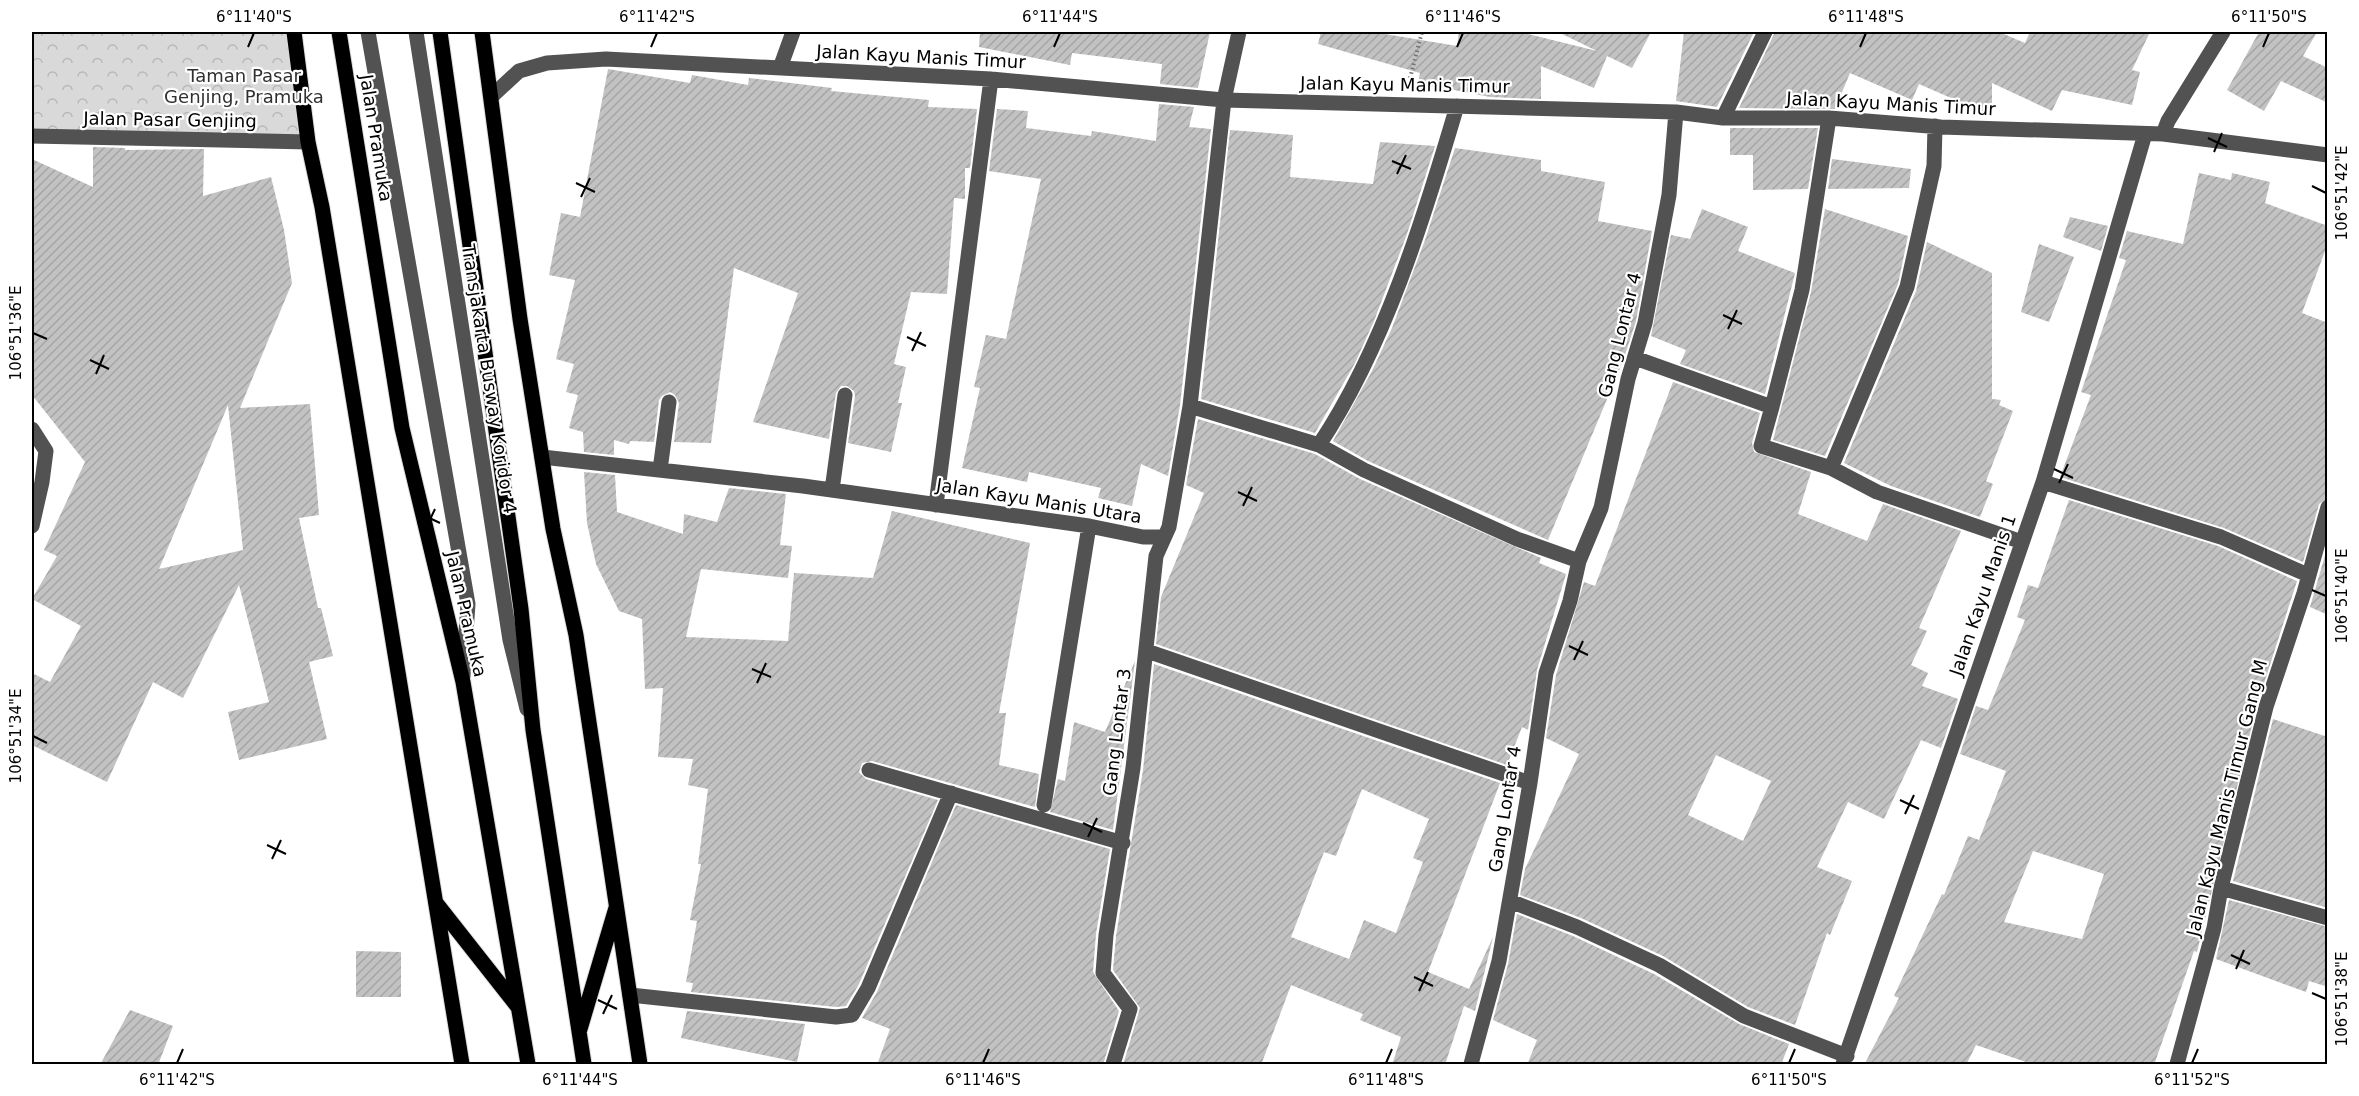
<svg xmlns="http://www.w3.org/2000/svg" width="2359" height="1096" font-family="'DejaVu Sans',sans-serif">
<defs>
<pattern id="park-crowns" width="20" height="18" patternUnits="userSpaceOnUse" patternTransform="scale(1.5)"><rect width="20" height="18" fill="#d9d9d9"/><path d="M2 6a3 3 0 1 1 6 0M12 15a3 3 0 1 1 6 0" fill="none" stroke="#b8b8b8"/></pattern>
<pattern id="building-hatch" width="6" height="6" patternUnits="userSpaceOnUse" patternTransform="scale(1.5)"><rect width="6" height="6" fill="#c2c2c2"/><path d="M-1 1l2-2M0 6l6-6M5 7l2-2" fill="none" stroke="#a5a5a5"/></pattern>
</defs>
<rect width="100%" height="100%" fill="#fff"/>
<path fill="url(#park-crowns)" d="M 32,32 L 292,32 L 308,142 L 32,137 Z"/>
<path fill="url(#building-hatch)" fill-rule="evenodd" d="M 980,32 L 1210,32 L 1198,88 L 1160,84 L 1162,64 L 1072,53 L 1070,65 L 979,47 Z
M 1321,32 L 1373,32 L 1457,46 L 1459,32 L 1520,32 L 1597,51 L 1558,32 L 1651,32 L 1632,68 L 1607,56 L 1594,88 L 1541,66 L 1541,99 L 1490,97 L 1418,83 L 1420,73 L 1318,44 Z
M 1684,32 L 1754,32 L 1717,107 L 1676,101 Z
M 1775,32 L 1999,32 L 2025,43 L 2030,32 L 2150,32 L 2132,70 L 2140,72 L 2132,105 L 2062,90 L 2052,111 L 1992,83 L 1992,116 L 1919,84 L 1912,100 L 1850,73 L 1835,109 L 1739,108 Z
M 2259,32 L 2317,32 L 2303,56 L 2328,68 L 2328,103 L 2281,81 L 2264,111 L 2227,90 Z
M 608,69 L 690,83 L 692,75 L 748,85 L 749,78 L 832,88 L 831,91 L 929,100 L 928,107 L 977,109 L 970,168 L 965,168 L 965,199 L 954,198 L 947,294 L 911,292 L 894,364 L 906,367 L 898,403 L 902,403 L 891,452 L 848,443 L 855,396 L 854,391 L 847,386 L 841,386 L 836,393 L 829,439 L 753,422 L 798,293 L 734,268 L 711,443 L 674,442 L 679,403 L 675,395 L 670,392 L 662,396 L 659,400 L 654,442 L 630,441 L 629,444 L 614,440 L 614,455 L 584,452 L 583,432 L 569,428 L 578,395 L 566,392 L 574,364 L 556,359 L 575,280 L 549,275 L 561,213 L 580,217 Z
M 1159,104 L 1194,107 L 1189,127 L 1211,129 L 1180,405 L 1168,476 L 1141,464 L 1132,506 L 1098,498 L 1101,488 L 1029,472 L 1027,482 L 962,468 L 980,388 L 974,387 L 986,335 L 1006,339 L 1041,179 L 989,171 L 997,109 L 1028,111 L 1026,128 L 1091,136 L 1092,131 L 1156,141 Z
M 1730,128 L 1818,128 L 1808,189 L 1753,190 L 1753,155 L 1730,155 Z
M 1230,130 L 1293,135 L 1290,177 L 1373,184 L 1380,142 L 1435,146 L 1407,234 L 1374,321 L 1355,363 L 1315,433 L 1201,399 Z
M 93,147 L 125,148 L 125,150 L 204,149 L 203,196 L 271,177 L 284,230 L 292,283 L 240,408 L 310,404 L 319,515 L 299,518 L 318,608 L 321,608 L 333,656 L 309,662 L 327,739 L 239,760 L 228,712 L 269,702 L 239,585 L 183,698 L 153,682 L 107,782 L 32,745 L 32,673 L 50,682 L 81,626 L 32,599 L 57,556 L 44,550 L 85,462 L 32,395 L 32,159 L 93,187 ZM 228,405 L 243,550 L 159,569 Z
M 1455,148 L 1541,160 L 1541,171 L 1605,182 L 1598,221 L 1652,231 L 1636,321 L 1623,361 L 1548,540 L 1368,461 L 1333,441 L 1372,371 L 1392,328 L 1425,240 Z
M 1832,159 L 1911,169 L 1909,188 L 1828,189 Z
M 2199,173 L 2231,180 L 2232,173 L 2270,182 L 2265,203 L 2328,226 L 2328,243 L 2302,313 L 2328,323 L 2328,498 L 2319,504 L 2303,562 L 2224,528 L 2060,477 L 2091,395 L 2081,392 L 2126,260 L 2119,258 L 2127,231 L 2183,244 Z
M 1702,209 L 1748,227 L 1738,251 L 1795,273 L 1765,394 L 1680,364 L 1686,350 L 1651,336 L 1671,235 L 1690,239 Z
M 1825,209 L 1908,236 L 1898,284 L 1825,456 L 1773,440 L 1811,292 Z
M 2070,217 L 2108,226 L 2101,251 L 2063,237 Z
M 1927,242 L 1992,273 L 1992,399 L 2001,400 L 1999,405 L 2013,411 L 1986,481 L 1993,484 L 1980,517 L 1891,486 L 1844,463 L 1916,291 Z
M 2039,244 L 2074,257 L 2049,322 L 2021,312 Z
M 1673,382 L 1760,413 L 1752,443 L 1754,452 L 1811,472 L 1798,514 L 1867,541 L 1883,504 L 1961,531 L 1919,628 L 1927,631 L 1911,665 L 1928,673 L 1922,686 L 1958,699 L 1941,748 L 1921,740 L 1884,819 L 1848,802 L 1817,867 L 1852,881 L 1830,935 L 1827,933 L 1795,1025 L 1748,1007 L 1663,956 L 1581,918 L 1520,895 L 1525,869 L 1579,754 L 1546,738 L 1556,675 L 1584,582 L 1595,586 ZM 1716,755 L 1771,781 L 1743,841 L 1688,815 Z
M 1198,419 L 1315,454 L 1360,479 L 1541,558 L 1539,563 L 1566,574 L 1537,670 L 1528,730 L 1522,727 L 1507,765 L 1156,644 L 1161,597 L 1204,493 L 1186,485 Z
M 584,472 L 615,475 L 617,512 L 683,534 L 684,514 L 717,522 L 729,488 L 786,494 L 780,545 L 792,546 L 788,578 L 701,569 L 686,637 L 788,641 L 794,573 L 873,578 L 892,511 L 1030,543 L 999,713 L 1006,713 L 999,765 L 1039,774 L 1035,807 L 872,761 L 862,763 L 859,772 L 866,779 L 938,800 L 859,984 L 846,1006 L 836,1007 L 691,992 L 693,983 L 686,982 L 697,921 L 690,920 L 701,864 L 698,864 L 708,789 L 688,785 L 693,759 L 658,757 L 663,688 L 645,689 L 642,619 L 619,611 L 596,564 L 587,523 Z
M 2069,500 L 2218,546 L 2297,581 L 2257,705 L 2197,952 L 2194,951 L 2154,1065 L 2035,1065 L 1976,1045 L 1966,1065 L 1864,1065 L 1899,998 L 1894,996 L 1942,894 L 1944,895 L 1968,836 L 1979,840 L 2006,771 L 1960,754 L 1976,706 L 1988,710 L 2025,620 L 2017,617 L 2028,585 L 2038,588 ZM 2033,851 L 2104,874 L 2082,939 L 2004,922 Z
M 2328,545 L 2328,615 L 2310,607 Z
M 1135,661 L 1113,830 L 1050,812 L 1058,779 L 1065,781 L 1074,722 L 1105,732 Z
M 1154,664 L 1500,783 L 1428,972 L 1469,989 L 1493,937 L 1475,1011 L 1464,1006 L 1445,1065 L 1392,1065 L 1401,1037 L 1360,1020 L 1363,1014 L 1291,985 L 1261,1065 L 1123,1065 L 1140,1008 L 1113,970 L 1116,936 L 1143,770 ZM 1362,789 L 1429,819 L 1413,858 L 1423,862 L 1396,933 L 1364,920 L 1349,959 L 1291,937 L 1324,852 L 1336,856 Z
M 2273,719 L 2328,737 L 2328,908 L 2233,881 Z
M 956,805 L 1110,849 L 1096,934 L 1093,972 L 1119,1011 L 1103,1065 L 877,1065 L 890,1029 L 862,1018 L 877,992 Z
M 2229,900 L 2328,927 L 2328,987 L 2309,981 L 2306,992 L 2216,959 Z
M 1517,914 L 1573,936 L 1654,974 L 1739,1024 L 1789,1044 L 1781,1065 L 1527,1065 L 1537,1040 L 1493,1020 L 1508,964 Z
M 356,951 L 401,952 L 401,997 L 356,997 Z
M 130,1010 L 173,1026 L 158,1065 L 100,1065 Z
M 687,1011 L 805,1024 L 797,1062 L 681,1038 Z"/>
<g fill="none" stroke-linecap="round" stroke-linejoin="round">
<g stroke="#dbdbdb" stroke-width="17">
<path id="major" d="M 294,32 L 308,142 L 322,207 L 462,1064
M 339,32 L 402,428 L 463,682 L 528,1064
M 440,32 L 521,609 L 533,730 L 584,1064
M 482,32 L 520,319 L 553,529 L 576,635 L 640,1064
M 436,903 L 518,1007
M 580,1029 L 616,908"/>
</g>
<path stroke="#747474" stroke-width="4" stroke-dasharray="1.5 3" stroke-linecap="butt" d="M 1410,78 L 1422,32"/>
<path stroke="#525252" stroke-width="15" d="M 368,32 L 468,604 L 463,676
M 416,32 L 510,640 L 527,709
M 780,68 L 793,32
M 492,96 L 519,71 L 547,63 L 606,59 L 991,79 L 1224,100 L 1676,112 L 1723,118 L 1829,118 L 1941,127 L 2163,134 L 2328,155
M 1723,118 L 1765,32
M 2163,134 L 2168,121 L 2223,32
M 32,136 L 308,142
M 1635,358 L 1772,407 L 1761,446 L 1831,468 L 1877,492 L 2022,542
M 1190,406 L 1319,445 L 1364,470 L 1517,539 L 1579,561
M 1772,407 L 1802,290 L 1829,118
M 32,429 L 46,451 L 42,482 L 32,526
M 1319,445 C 1384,348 1424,218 1457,106
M 542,457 L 803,486 L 1089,526 L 1143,537 L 1164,537
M 1831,468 L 1907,287 L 1934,166 L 1935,126
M 660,470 L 669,402
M 2043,482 L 2221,537 L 2308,575
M 832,490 L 845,395
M 936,505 L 991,79
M 1147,651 L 1530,783
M 869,770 L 1123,843
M 1044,805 L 1089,526
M 2221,888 L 2328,918
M 1510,901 L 1577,927 L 1659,965 L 1744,1016 L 1847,1056
M 630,995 L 836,1017 L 852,1015 L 868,988 L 951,793
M 1113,1064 L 1130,1009 L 1103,973 L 1106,935 L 1133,768 L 1156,556 L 1169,527 L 1190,406 L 1224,100 L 1239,32
M 1471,1064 L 1499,961 L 1530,783 L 1546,673 L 1570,601 L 1579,561 L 1601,508 L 1628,379 L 1645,323 L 1669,195 L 1676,112
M 1843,1064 L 2043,482 L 2145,134
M 2177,1064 L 2214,928 L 2221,888 L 2266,707 L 2304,593 L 2328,507"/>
<use href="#major" stroke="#000" stroke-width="15"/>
</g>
<path fill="none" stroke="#000" stroke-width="2" d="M 248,47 L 254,33M 651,47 L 657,33M 1054,47 L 1060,33M 1457,47 L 1463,33M 1860,47 L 1866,33M 2263,47 L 2269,33M 2208,138 L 2227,147M 2214,152 L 2222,133M 1392,161 L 1411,169M 1397,174 L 1406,155M 576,183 L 595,192M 2312,186 L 2326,193M 581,197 L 590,178M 1723,315 L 1742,324M 1728,329 L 1737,310M 33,333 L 47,339M 907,337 L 926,346M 912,351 L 921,332M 90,360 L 109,369M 96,374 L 104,355M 2054,469 L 2073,478M 2059,483 L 2068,464M 1238,492 L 1257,501M 1243,506 L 1252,487M 421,514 L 440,523M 426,528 L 435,509M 2312,590 L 2326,596M 1569,646 L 1588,655M 1574,660 L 1583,641M 752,669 L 771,677M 757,683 L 766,663M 33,736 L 47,743M 1900,800 L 1919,809M 1905,814 L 1914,795M 1083,823 L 1102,832M 1088,837 L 1097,818M 267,845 L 286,854M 272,859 L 281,840M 2231,955 L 2250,964M 2236,969 L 2244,950M 1414,977 L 1433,986M 1419,991 L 1428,972M 2312,993 L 2326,999M 598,1000 L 617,1009M 603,1014 L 612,995M 177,1063 L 183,1049M 580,1063 L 586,1049M 983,1063 L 989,1049M 1386,1063 L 1392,1049M 1789,1063 L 1795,1049M 2192,1063 L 2198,1049"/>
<g text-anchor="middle" stroke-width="4.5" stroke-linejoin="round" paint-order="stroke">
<g font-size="18" fill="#000" stroke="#fff">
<text transform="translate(921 57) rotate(3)" y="6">Jalan Kayu Manis Timur</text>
<text transform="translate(1405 85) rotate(1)" y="6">Jalan Kayu Manis Timur</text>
<text transform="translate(1891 104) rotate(3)" y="6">Jalan Kayu Manis Timur</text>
<text transform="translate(170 120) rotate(1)" y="6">Jalan Pasar Genjing</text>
<text transform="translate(376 138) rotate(81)" y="6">Jalan Pramuka</text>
<text transform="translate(1620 335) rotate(-76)" y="6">Gang Lontar 4</text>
<text transform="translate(489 379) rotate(81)" y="6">Transjakarta Busway Koridor 4</text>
<text transform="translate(1039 501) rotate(9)" y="6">Jalan Kayu Manis Utara</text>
<text transform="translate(1983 595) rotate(-71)" y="6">Jalan Kayu Manis 1</text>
<text transform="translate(466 614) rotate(77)" y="6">Jalan Pramuka</text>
<text transform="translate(1117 732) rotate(-83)" y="6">Gang Lontar 3</text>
<text transform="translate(2227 798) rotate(-76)" y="6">Jalan Kayu Manis Timur Gang M</text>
<text transform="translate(1505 809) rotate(-81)" y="6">Gang Lontar 4</text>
</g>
<g font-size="18" fill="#303030" stroke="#fff">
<text x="244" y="82">Taman Pasar<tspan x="244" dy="21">Genjing, Pramuka</tspan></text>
</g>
</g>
<rect width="2359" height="1096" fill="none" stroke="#ffffff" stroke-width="66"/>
<rect x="33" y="33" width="2293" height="1030" fill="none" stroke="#000" stroke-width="2"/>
<g font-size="15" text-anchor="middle" fill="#000">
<text x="254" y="22">6°11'40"S</text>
<text x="657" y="22">6°11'42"S</text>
<text x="1060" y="22">6°11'44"S</text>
<text x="1463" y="22">6°11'46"S</text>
<text x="1866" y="22">6°11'48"S</text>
<text x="2269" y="22">6°11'50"S</text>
<text transform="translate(2342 193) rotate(-90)" y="5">106°51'42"E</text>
<text transform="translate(16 333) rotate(-90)" y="5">106°51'36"E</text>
<text transform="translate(2342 596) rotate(-90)" y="5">106°51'40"E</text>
<text transform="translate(16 736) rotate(-90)" y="5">106°51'34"E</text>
<text transform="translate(2342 999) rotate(-90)" y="5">106°51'38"E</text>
<text x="177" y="1085">6°11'42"S</text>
<text x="580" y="1085">6°11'44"S</text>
<text x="983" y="1085">6°11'46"S</text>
<text x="1386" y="1085">6°11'48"S</text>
<text x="1789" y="1085">6°11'50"S</text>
<text x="2192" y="1085">6°11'52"S</text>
</g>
</svg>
